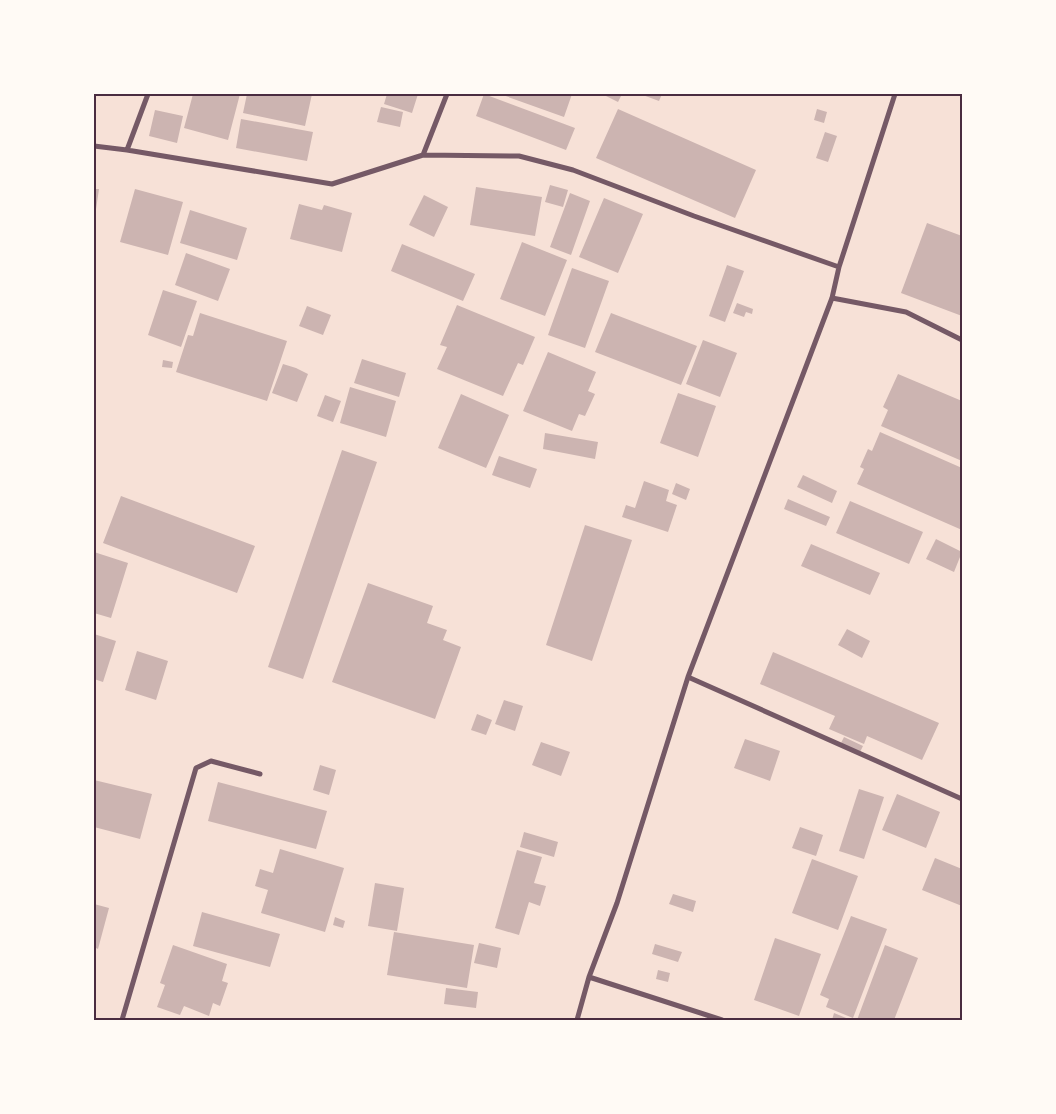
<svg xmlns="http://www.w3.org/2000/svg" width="1056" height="1114" font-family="'Noto Sans',sans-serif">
<rect width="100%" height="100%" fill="#f7e1d7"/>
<path fill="#ccb4b1" d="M 193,94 L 240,94 L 228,140 L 184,128 Z
M 247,94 L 312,94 L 305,126 L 243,113 Z
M 387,94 L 418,94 L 412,113 L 384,104 Z
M 484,94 L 575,128 L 566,150 L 476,116 Z
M 500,94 L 572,94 L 564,117 Z
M 602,94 L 622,94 L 618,102 Z
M 640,94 L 662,94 L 659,101 Z
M 381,107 L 403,112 L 400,127 L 377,122 Z
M 618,109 L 756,170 L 735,218 L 596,158 Z
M 817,109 L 827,112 L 824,123 L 814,120 Z
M 155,110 L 183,116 L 177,143 L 149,136 Z
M 241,119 L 313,132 L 307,161 L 236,148 Z
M 825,132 L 837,136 L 828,162 L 816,158 Z
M 550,185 L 568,190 L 563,207 L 545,202 Z
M 476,187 L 542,197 L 535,236 L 470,225 Z
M 94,189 L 99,189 L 95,216 L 94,216 Z
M 135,189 L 183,202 L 168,255 L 120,242 Z
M 570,193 L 590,201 L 571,255 L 550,247 Z
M 424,195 L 448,207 L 434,237 L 409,225 Z
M 604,198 L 643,214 L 618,273 L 579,257 Z
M 299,204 L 322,210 L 324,205 L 352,213 L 342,252 L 290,239 Z
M 190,210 L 247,228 L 237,260 L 180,243 Z
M 927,223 L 962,236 L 962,316 L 901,293 Z
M 522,242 L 567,260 L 545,316 L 500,299 Z
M 402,244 L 475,274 L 463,301 L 391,271 Z
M 186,253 L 230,269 L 218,301 L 175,285 Z
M 727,265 L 744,271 L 725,322 L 709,316 Z
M 572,268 L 609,281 L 585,348 L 548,335 Z
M 163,290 L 197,301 L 181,347 L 148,335 Z
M 737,303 L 753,309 L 752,314 L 746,312 L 744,317 L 733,313 Z
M 457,305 L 535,337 L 523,365 L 518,363 L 503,396 L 437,369 L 447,347 L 440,345 Z
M 307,306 L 331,315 L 323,335 L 299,326 Z
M 200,313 L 287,341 L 267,401 L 176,372 L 188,335 L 193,336 Z
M 611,313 L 697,346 L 681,385 L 595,352 Z
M 703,340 L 737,353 L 720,397 L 686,384 Z
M 548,352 L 596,372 L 588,391 L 595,394 L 585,416 L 579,414 L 572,431 L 523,411 Z
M 362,359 L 406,373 L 399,397 L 354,383 Z
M 163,360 L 173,362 L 172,368 L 162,367 Z
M 283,364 L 296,368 L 308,374 L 297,402 L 272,393 Z
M 898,374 L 962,401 L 962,461 L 881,426 L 888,410 L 883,407 Z
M 350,387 L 396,401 L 386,437 L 340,423 Z
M 678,393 L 716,406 L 698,457 L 660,443 Z
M 461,394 L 509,415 L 486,468 L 438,448 Z
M 325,395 L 341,401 L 333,422 L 317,416 Z
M 880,432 L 962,468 L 962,530 L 857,484 L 864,469 L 860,467 L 868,449 L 872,451 Z
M 545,433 L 598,442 L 595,459 L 543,449 Z
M 342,450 L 377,462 L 303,679 L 268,667 Z
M 499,456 L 537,469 L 530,488 L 492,475 Z
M 803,475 L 837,491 L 832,503 L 797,487 Z
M 644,481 L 669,490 L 666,501 L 677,505 L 668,532 L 622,517 L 626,505 L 635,508 Z
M 676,483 L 690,489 L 686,500 L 672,494 Z
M 121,496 L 255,546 L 237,593 L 103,543 Z
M 788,499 L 830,517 L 826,526 L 784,509 Z
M 850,501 L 923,532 L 909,564 L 836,533 Z
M 585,525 L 632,540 L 592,661 L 546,645 Z
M 936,539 L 962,552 L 954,572 L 926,559 Z
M 811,544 L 880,573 L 870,595 L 801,566 Z
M 94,552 L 128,563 L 111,618 L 94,613 Z
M 368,583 L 433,606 L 427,623 L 447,630 L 443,640 L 461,647 L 435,719 L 332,682 Z
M 847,629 L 870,641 L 862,658 L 838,645 Z
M 94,634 L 116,641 L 103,682 L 94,679 Z
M 137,651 L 168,661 L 156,700 L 125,690 Z
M 773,652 L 939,723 L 922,760 L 867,736 L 864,744 L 829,729 L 835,716 L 760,684 Z
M 504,700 L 523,706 L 515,731 L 495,724 Z
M 477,714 L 492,720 L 486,735 L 471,730 Z
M 844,737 L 863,746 L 860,752 L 841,743 Z
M 745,739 L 780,751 L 770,781 L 734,768 Z
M 541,742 L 570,752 L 561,776 L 532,765 Z
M 320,765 L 336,770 L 329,795 L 313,790 Z
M 94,780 L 152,794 L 140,839 L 94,827 Z
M 218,782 L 327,811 L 316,849 L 208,821 Z
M 859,789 L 884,797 L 864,859 L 839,851 Z
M 897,794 L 940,812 L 926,848 L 882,830 Z
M 800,827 L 823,835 L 816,856 L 792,848 Z
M 524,832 L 558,842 L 554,857 L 520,847 Z
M 280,849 L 344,868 L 325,932 L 261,913 L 268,890 L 255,886 L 260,869 L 273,873 Z
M 517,850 L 542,857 L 534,883 L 546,886 L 540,906 L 529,902 L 519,935 L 495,928 Z
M 935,858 L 962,869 L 962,906 L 922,890 Z
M 812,859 L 858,876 L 838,930 L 792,913 Z
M 375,883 L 404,888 L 397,931 L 368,926 Z
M 673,894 L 696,901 L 693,912 L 669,904 Z
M 94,904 L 109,908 L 98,949 L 94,947 Z
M 202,912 L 280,934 L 270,967 L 193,946 Z
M 851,916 L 887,929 L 853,1018 L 826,1007 L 829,999 L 820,995 Z
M 335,917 L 345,921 L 343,928 L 333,925 Z
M 394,932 L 474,945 L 467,988 L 387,975 Z
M 775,938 L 821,954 L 799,1016 L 754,1000 Z
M 479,943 L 501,948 L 497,968 L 474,963 Z
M 655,944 L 682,952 L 678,962 L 652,954 Z
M 173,945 L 227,964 L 222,981 L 228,983 L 220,1006 L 213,1003 L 209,1016 L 184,1006 L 180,1015 L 157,1007 L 165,985 L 160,983 Z
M 885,945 L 918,958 L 894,1020 L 857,1020 Z
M 658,970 L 670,973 L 668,982 L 656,979 Z
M 446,988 L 478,992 L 476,1008 L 444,1004 Z
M 834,1013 L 851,1020 L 832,1020 Z"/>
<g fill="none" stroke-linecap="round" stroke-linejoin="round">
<path stroke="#755966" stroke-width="5" d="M 94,146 L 127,150 L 332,184 L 423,155 L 519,156 L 573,170 L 694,216 L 839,267
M 127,150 L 148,94
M 423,155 L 447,94
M 832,298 L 906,312 L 962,340
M 688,677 L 962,799
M 589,977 L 722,1020
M 122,1020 L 196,768 L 211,761 L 260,774
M 577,1020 L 589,977 L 617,903 L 688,677 L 832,298 L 839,267 L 895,94"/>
</g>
<rect width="1056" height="1114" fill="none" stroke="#fffaf5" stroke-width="190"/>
<rect x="95" y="95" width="866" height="924" fill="none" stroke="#4a2c40" stroke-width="2"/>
</svg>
